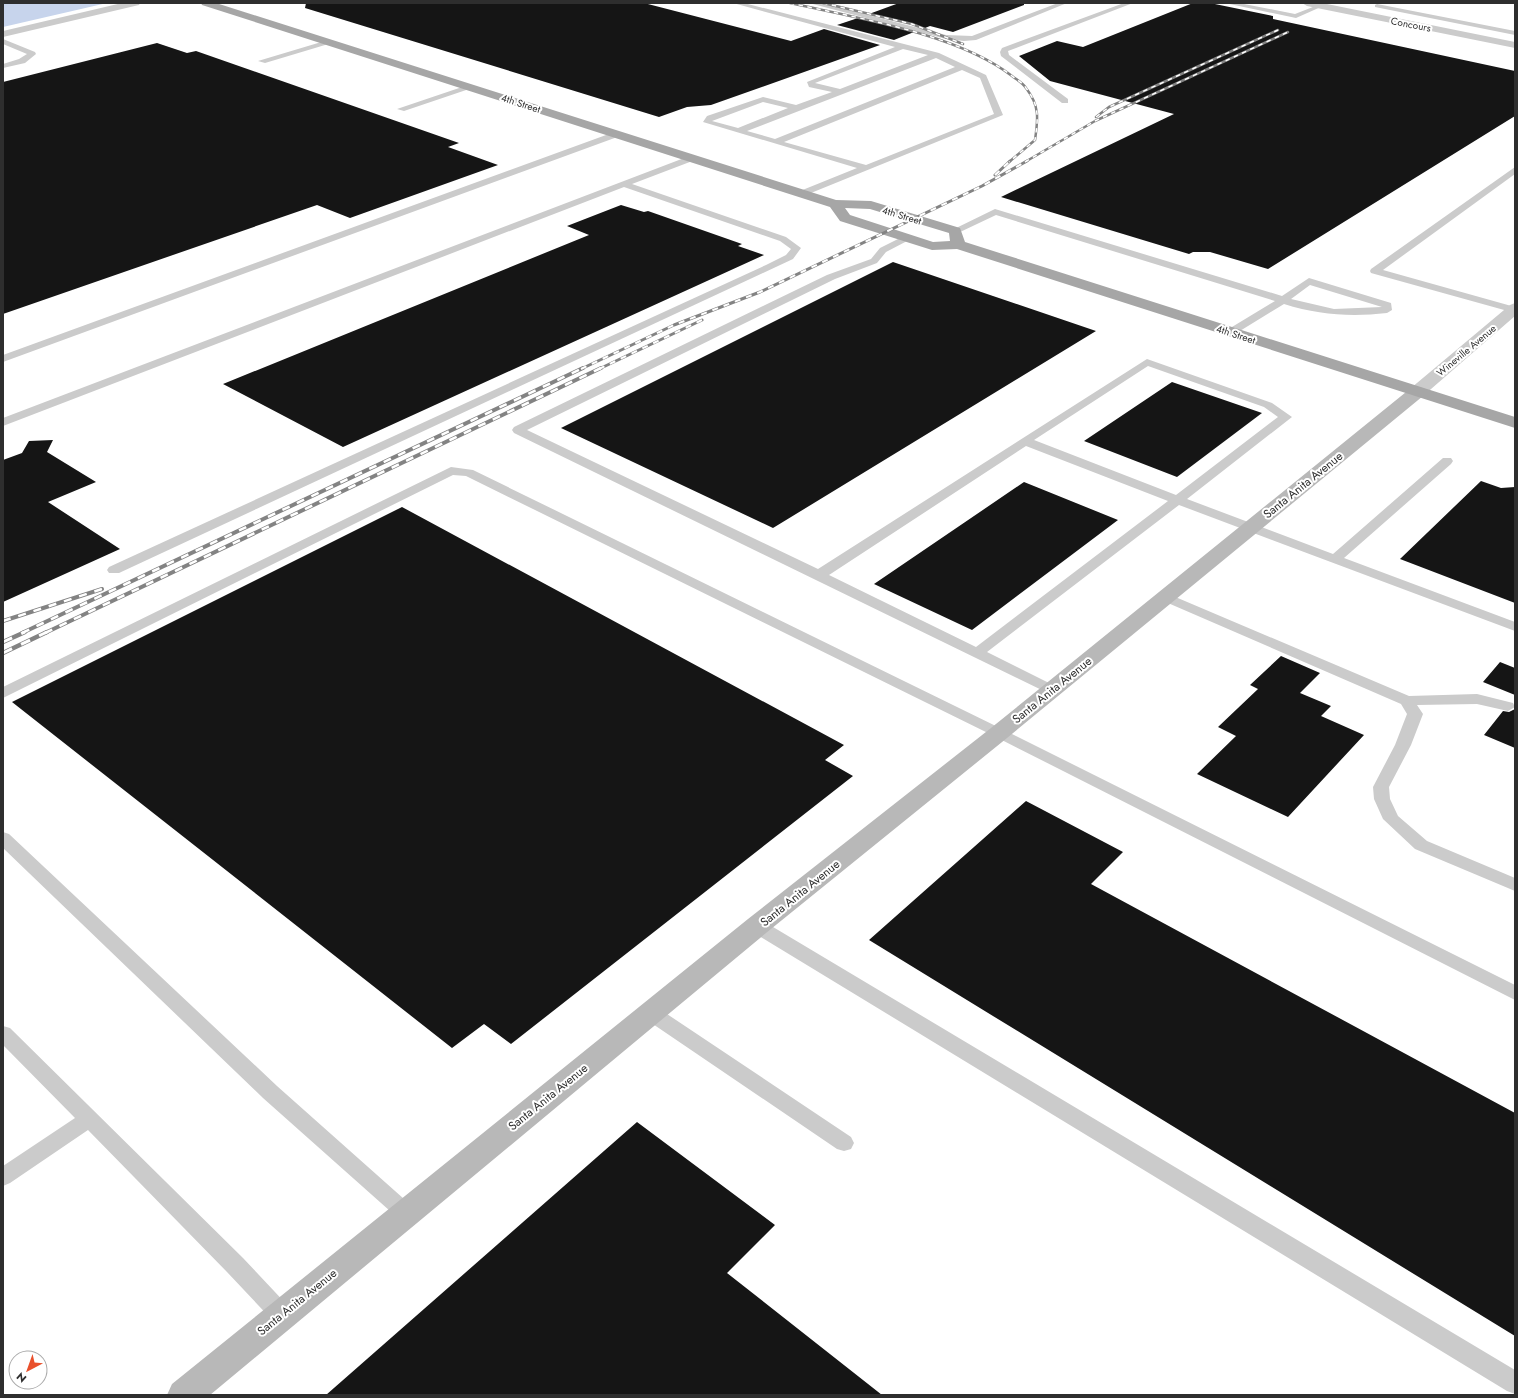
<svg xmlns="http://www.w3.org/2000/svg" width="1518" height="1398" font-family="Jost,sans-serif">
<rect width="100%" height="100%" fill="#fff"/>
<path fill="#c7d4ec" d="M 3,3 L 107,3 L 3,27 Z"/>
<path fill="#151515" d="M 306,3 L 644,3 L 791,41 L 824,29 L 880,45 L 711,105 L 687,107 L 659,117 L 305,8 Z
M 899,3 L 1024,3 L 1024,5 L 953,32 L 930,26 L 925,28 L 869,14 Z
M 1193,3 L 1210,3 L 1273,16 L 1273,19 L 1515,71 L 1515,116 L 1268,269 L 1210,252 L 1193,252 L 1189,254 L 1001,197 L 1174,114 L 1050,81 L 1019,56 L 1057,41 L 1083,47 Z
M 858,18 L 914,32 L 894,40 L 837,25 Z
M 157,43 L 187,53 L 196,51 L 459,143 L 448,147 L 498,165 L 350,218 L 317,205 L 3,314 L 3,82 Z
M 621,205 L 644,212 L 648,211 L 742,244 L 738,246 L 764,255 L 343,447 L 223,384 L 589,235 L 567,226 Z
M 893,262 L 1096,331 L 773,528 L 561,428 Z
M 1172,382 L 1262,413 L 1177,477 L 1084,441 Z
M 53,440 L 47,452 L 96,482 L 48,502 L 120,549 L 3,602 L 3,460 L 22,453 L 29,441 Z
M 1481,481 L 1501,488 L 1515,487 L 1515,603 L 1400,559 Z
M 1024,482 L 1118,520 L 972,630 L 874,584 Z
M 402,507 L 844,745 L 825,760 L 853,776 L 511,1044 L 484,1024 L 452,1048 L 12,702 Z
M 1281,656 L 1320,673 L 1300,693 L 1331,706 L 1321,716 L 1364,735 L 1288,817 L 1197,774 L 1236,736 L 1218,727 L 1258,689 L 1250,685 Z
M 1500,662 L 1515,668 L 1515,695 L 1483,682 Z
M 1515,709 L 1515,748 L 1484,735 L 1503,711 L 1509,712 Z
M 1026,801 L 1123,852 L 1091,884 L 1515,1113 L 1515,1336 L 869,940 Z
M 637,1122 L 775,1225 L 727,1273 L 882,1395 L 326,1395 Z"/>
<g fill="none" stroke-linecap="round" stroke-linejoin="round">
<path fill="#cbcbcb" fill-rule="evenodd" d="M 733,3 L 744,3 L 939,53 L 986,75 L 1003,115 L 806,195 L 800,195 L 800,191 L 857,168 L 703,122 L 707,116 L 763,97 L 796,105 L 832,92 L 809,87 L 807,82 L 895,47 ZM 903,49 L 928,55 L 840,89 L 815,83 ZM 936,58 L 955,67 L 775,139 L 747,131 ZM 962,70 L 980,78 L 994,114 L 866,165 L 784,142 ZM 763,102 L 788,108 L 738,128 L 712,121 Z
M 809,3 L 821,3 L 946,35 L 972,36 L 1058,3 L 1067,3 L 976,40 L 964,41 L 946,39 Z
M 1124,3 L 1133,3 L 1008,51 L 1009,55 L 1068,99 L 1068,103 L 1062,103 L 1001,56 L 1000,52 L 1002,48 Z
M 1225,3 L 1239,3 L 1295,14 L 1318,5 L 1323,6 L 1296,18 Z
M 1377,4 L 1515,31 L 1515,35 L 1375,7 L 1375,5 Z
M 3,39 L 35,52 L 36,54 L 25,63 L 3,68 L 3,64 L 19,59 L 27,54 L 3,44 Z
M 328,40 L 335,42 L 265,63 L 258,61 Z
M 468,85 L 475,87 L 404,111 L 397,109 Z
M 617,131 L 621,134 L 620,136 L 3,362 L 3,355 Z
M 692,155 L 695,156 L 695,160 L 632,184 L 786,237 L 801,248 L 793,259 L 119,573 L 109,573 L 107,570 L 109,567 L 766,265 L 786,255 L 791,249 L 780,241 L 624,187 L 3,426 L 3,418 Z
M 1515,167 L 1515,174 L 1383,270 L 1515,307 L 1515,313 L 1371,273 L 1370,271 L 1371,269 Z
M 995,209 L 1282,296 L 1309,278 L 1391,303 L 1392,310 L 1387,313 C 1351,317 1319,315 1284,304 L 1235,334 L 1227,334 L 1226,332 L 1227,330 L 1275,301 L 996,215 L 958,233 L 952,233 L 950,231 ZM 1310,285 L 1382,307 L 1334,309 L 1291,299 Z
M 906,235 L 909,236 L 911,238 L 909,240 L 886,252 L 877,263 L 835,279 L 527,430 L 818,569 L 1147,359 L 1272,403 L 1292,417 L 1187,499 L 1333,554 L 1443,458 L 1451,458 L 1453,461 L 1451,464 L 1344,558 L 1515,622 L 1515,631 L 1179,505 L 987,652 L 1057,687 L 1059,690 L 1057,693 L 1052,695 L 514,433 L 512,430 L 514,427 L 827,275 L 871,259 L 880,248 ZM 1148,366 L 1264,407 L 1278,417 L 1176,495 L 1034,440 ZM 1026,446 L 1168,501 L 976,647 L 829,575 Z
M 451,467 L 473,470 L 1004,730 L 1515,985 L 1515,1000 L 994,736 L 466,476 L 453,475 L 3,698 L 3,687 Z
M 1166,593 L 1409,696 L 1477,694 L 1513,703 L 1515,707 L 1508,711 L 1477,704 L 1417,705 L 1423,714 L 1411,745 L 1389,787 L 1390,799 L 1398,816 L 1427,841 L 1515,878 L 1515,891 L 1415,849 L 1383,819 L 1374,799 L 1373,787 L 1395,745 L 1407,714 L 1401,704 L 1161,600 L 1159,597 L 1161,594 Z
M 3,832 L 9,834 L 277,1086 L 413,1207 L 416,1213 L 413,1219 L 406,1222 L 399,1219 L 263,1098 L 3,848 Z
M 757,920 L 763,921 L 1515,1370 L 1515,1394 L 1507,1391 L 751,931 L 748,926 L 751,921 Z
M 651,1006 L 658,1008 L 851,1137 L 854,1143 L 851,1149 L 844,1151 L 837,1149 L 644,1018 L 642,1013 L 644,1008 Z
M 3,1026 L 10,1028 L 243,1258 L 290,1308 L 293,1315 L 290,1322 L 282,1325 L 274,1322 L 227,1272 L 88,1130 L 10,1183 L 3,1186 L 3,1166 L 75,1118 L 3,1045 Z"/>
<path fill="#cbcbcb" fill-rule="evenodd" d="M 122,3 L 140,3 L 139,5 L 3,37 L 3,31 Z
M 1302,3 L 1322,3 L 1515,42 L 1515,48 L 1307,6 Z
M 1515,303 L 1515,316 L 1423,396 L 1417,397 L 1411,396 L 1409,392 L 1411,388 L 1510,305 Z"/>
<path fill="#b8b8b8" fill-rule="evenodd" d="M 1417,387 L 1423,388 L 1425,392 L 1423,396 L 1007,738 L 766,933 L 210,1395 L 167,1395 L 172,1384 L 748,919 L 991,728 L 1411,388 Z"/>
<path fill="#a6a6a6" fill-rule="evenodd" d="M 201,3 L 216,3 L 836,200 L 871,201 L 960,228 L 965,242 L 1515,417 L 1515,428 L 957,249 L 932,250 L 840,221 L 830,207 L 202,5 ZM 845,208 L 870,209 L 949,233 L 950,241 L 933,242 L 850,215 Z"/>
<g stroke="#838383" stroke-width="2.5">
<path id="rail-far3" d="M 790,3 C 857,18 958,34 1012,76 C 1017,80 1023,83 1026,88 C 1040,106 1038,119 1035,140 L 1009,162
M 823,3 L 912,24 L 963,44
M 1096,117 L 1109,107 L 1278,30
M 1025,162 L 1095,121 L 1288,32"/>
</g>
<g stroke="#838383" stroke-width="3">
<path id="rail-far2" d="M 995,175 L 1010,161
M 581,369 L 674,325 L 760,292 L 982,186 L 1027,161
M 599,369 L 702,320"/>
</g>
<g stroke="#838383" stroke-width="4">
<path id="rail-far1" d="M 3,621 L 102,589
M 22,633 L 583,368
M 45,633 L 601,368"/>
</g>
<g stroke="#838383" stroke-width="4.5">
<path id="rail" d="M 3,642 L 25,632
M 3,653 L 47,632"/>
</g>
<use href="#rail-far3" stroke="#fff" stroke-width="1.5" stroke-dasharray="4.5" stroke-linecap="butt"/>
<use href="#rail-far2" stroke="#fff" stroke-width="2" stroke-dasharray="6" stroke-linecap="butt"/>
<use href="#rail-far1" stroke="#fff" stroke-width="2.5" stroke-dasharray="8" stroke-linecap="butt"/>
<use href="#rail" stroke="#fff" stroke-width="3" stroke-dasharray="10" stroke-linecap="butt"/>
</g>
<g text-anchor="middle" stroke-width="4" stroke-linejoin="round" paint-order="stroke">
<g font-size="10" fill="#2e2e2e" stroke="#fff">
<text transform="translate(1411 24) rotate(11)" y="4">Concours</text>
<text transform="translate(521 103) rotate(18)" y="4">4th Street</text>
<text transform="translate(902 215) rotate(17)" y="4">4th Street</text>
<text transform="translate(1236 334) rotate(18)" y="4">4th Street</text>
<text transform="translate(1466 350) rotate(-40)" y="4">Wineville Avenue</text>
</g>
<g font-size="12" fill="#2e2e2e" stroke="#fff">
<text transform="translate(1303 485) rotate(-39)" y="4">Santa Anita Avenue</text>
<text transform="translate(1052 690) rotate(-39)" y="4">Santa Anita Avenue</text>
<text transform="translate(800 893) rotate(-39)" y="4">Santa Anita Avenue</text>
<text transform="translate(548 1097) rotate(-39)" y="4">Santa Anita Avenue</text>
<text transform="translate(297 1302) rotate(-39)" y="4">Santa Anita Avenue</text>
</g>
</g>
<rect width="1518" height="1398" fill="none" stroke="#2e2e2e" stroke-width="8"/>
<g transform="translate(28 1370) rotate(221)"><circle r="19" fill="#ffffff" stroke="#ababab"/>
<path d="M0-3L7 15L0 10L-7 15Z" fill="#e9502c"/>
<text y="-6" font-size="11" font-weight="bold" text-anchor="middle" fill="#2e2e2e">N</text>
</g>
</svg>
